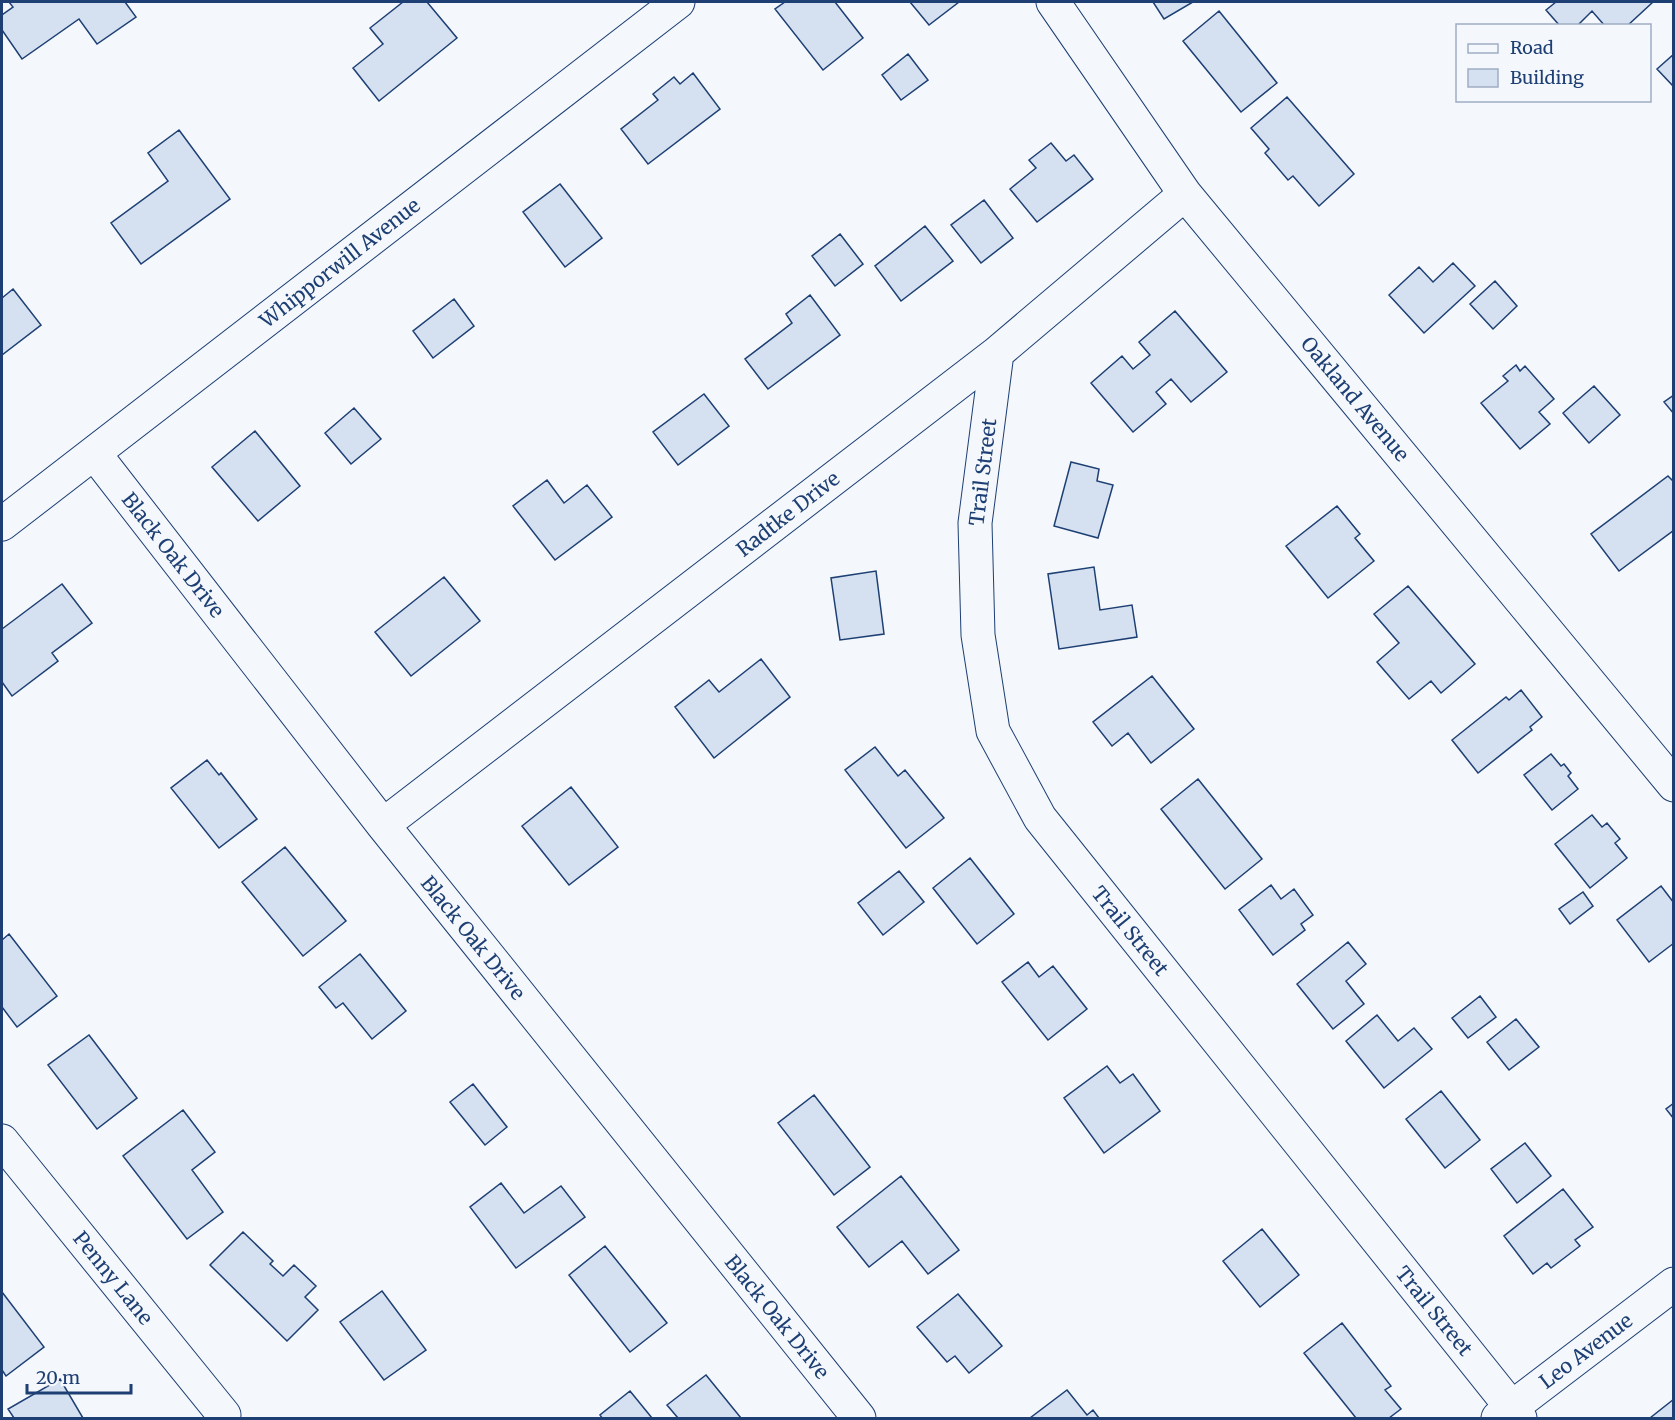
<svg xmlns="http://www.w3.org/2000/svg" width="1675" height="1420" font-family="Merriweather,serif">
<rect width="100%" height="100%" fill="#f4f7fb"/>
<path fill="#d5e0f0" stroke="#1d3f73" stroke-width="1.5" d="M 9,2 L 125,2 L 136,17 L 97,44 L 79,19 L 22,59 L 2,30 L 2,15 L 13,7 Z
M 403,2 L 427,2 L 457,38 L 379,101 L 353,68 L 383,44 L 370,28 Z
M 785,2 L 835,2 L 863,38 L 823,70 L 775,9 Z
M 910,2 L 959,2 L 929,25 Z
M 1153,2 L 1193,2 L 1164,19 Z
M 1556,2 L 1653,2 L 1627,26 L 1605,26 L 1592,11 L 1577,26 L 1560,26 L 1546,10 Z
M 1219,11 L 1277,83 L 1241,112 L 1183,41 Z
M 908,54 L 928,80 L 901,100 L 882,75 Z
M 1674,54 L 1674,87 L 1657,69 Z
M 693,73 L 720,109 L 648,164 L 621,129 L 658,100 L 653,94 L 674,77 L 680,84 Z
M 1287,97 L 1354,174 L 1319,206 L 1293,176 L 1288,180 L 1265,153 L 1269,149 L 1251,128 Z
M 179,130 L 230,199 L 141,264 L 111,223 L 168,181 L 148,153 Z
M 1051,143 L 1066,161 L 1074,155 L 1093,179 L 1037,222 L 1010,189 L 1036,168 L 1029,160 Z
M 560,184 L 602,238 L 565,267 L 523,212 Z
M 984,200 L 1013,238 L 981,263 L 951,225 Z
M 925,226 L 953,261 L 901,301 L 875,266 Z
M 840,234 L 863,264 L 835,286 L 812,256 Z
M 1453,263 L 1475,286 L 1424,333 L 1389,295 L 1419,267 L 1433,282 Z
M 1495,281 L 1517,306 L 1493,329 L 1470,304 Z
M 13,289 L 41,325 L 2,355 L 2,298 Z
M 810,295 L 840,335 L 768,389 L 745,359 L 792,323 L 786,314 Z
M 454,299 L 474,326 L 433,358 L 413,331 Z
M 1175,311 L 1227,372 L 1191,402 L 1171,379 L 1156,392 L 1166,404 L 1133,432 L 1091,383 L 1122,356 L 1133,369 L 1150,355 L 1139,342 Z
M 1516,365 L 1520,371 L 1525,366 L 1554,399 L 1539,412 L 1550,424 L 1520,449 L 1481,403 L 1508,381 L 1503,376 Z
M 1594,386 L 1620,415 L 1589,443 L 1563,413 Z
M 704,394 L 729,426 L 678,465 L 653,432 Z
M 1674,395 L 1674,414 L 1664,402 Z
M 354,408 L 381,439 L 351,464 L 325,433 Z
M 255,431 L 300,486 L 258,521 L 212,467 Z
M 1071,462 L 1099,469 L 1097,481 L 1113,485 L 1098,538 L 1054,526 Z
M 1668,476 L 1674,482 L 1674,530 L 1619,571 L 1591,534 Z
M 547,480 L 564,503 L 587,485 L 612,517 L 555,560 L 513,506 Z
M 1337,506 L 1360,534 L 1355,538 L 1374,561 L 1328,598 L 1286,546 Z
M 1094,567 L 1100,610 L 1132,605 L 1137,637 L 1059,649 L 1048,574 Z
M 876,571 L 884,634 L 840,640 L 831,578 Z
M 444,577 L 480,621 L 411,676 L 375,632 Z
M 62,584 L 92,623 L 52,653 L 58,661 L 12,696 L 2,682 L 2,629 Z
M 1408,586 L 1475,664 L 1441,693 L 1431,681 L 1409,699 L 1377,662 L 1399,643 L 1374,614 Z
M 761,659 L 790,697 L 714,758 L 675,707 L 709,680 L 719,692 Z
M 1152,676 L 1194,729 L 1151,763 L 1128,733 L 1112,746 L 1093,722 Z
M 1521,690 L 1542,717 L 1530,727 L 1532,730 L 1478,773 L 1452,740 L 1506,697 L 1509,700 Z
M 875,747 L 898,776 L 905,770 L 944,818 L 906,848 L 845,770 Z
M 1551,754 L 1561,766 L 1564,764 L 1571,773 L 1568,776 L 1578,789 L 1552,810 L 1524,775 Z
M 207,760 L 219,775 L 221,773 L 257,819 L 219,848 L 171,788 Z
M 1198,779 L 1262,859 L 1225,889 L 1161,809 Z
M 571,787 L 618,847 L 569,885 L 522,826 Z
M 1592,815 L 1602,827 L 1607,823 L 1620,839 L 1615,843 L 1627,858 L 1590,888 L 1555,844 Z
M 285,847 L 346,921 L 303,956 L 242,882 Z
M 970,858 L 1014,914 L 977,944 L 933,888 Z
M 899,871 L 924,902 L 883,935 L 858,903 Z
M 1271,885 L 1281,899 L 1294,889 L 1313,915 L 1301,924 L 1305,930 L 1273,955 L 1239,910 Z
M 1661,886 L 1674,903 L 1674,943 L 1649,962 L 1617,920 Z
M 1583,892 L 1593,906 L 1570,924 L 1559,909 Z
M 9,934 L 57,996 L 17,1027 L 2,1007 L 2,940 Z
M 1348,942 L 1366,964 L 1346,981 L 1364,1004 L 1333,1029 L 1297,984 Z
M 360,954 L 406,1011 L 372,1039 L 343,1003 L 336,1008 L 319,987 Z
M 1028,962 L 1039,977 L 1053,966 L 1087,1009 L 1048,1040 L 1002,982 Z
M 1480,996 L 1496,1017 L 1468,1038 L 1452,1018 Z
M 1377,1015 L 1398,1041 L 1414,1028 L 1432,1049 L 1384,1088 L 1346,1041 Z
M 1516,1019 L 1539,1047 L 1509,1070 L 1487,1042 Z
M 89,1035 L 137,1098 L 97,1129 L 48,1065 Z
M 1107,1066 L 1120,1083 L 1133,1074 L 1160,1111 L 1104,1153 L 1064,1098 Z
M 473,1084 L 507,1127 L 485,1145 L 450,1102 Z
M 1441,1091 L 1480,1140 L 1445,1168 L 1406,1119 Z
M 814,1095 L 870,1167 L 834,1195 L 778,1123 Z
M 1674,1103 L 1674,1119 L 1666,1109 Z
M 183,1110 L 215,1152 L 192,1170 L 223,1212 L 187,1239 L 123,1156 Z
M 1525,1143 L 1551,1176 L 1517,1203 L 1491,1169 Z
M 901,1176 L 959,1250 L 928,1274 L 902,1241 L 869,1267 L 837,1227 Z
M 501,1183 L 524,1213 L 561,1186 L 585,1217 L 516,1268 L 470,1207 Z
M 1563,1189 L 1593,1227 L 1575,1240 L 1580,1246 L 1551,1268 L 1547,1263 L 1533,1274 L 1504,1236 Z
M 1262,1229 L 1299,1275 L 1260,1307 L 1223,1261 Z
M 243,1232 L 273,1261 L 270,1264 L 283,1276 L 294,1265 L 316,1286 L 305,1297 L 318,1310 L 287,1341 L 210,1265 Z
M 605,1246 L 667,1323 L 630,1352 L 569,1275 Z
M 382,1291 L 426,1350 L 384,1380 L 340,1322 Z
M 2,1292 L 44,1347 L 6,1376 L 2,1370 Z
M 958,1294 L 1002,1346 L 969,1373 L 955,1356 L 947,1362 L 917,1327 Z
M 1342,1323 L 1391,1386 L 1385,1390 L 1401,1409 L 1389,1418 L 1356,1418 L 1304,1353 Z
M 706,1375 L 741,1418 L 678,1418 L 667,1405 Z
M 60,1379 L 83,1418 L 14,1418 L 8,1409 Z
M 1067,1390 L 1087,1415 L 1093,1410 L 1099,1418 L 1030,1418 Z
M 630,1391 L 652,1418 L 602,1418 L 600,1415 Z
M 1674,1399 L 1674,1418 L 1650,1418 Z"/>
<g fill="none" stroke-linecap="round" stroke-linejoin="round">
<g stroke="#1d3f73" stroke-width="35">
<path id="minor" d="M 1053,2 L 1185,194 L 1674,785
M 997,353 L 975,523 L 978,635 L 993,731 L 1040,818 L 1520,1418
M 94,453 L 383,825 L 859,1418
M 2,524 L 678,2
M 383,825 L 997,353 L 1185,194
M 2,1141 L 224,1415
M 1498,1418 L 1674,1284"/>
</g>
<use href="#minor" stroke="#f4f7fb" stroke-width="33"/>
</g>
<g text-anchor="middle" stroke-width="4.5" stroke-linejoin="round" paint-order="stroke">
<g font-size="20" fill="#1d3f73" stroke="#f4f7fb">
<text transform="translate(340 263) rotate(-38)" y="7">Whipporwill Avenue</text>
<text transform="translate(1355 399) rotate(50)" y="7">Oakland Avenue</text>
<text transform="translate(983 472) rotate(-83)" y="7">Trail Street</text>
<text transform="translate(788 514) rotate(-38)" y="7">Radtke Drive</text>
<text transform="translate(173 555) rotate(52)" y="7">Black Oak Drive</text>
<text transform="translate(1130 931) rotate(51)" y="7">Trail Street</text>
<text transform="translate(473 938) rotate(51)" y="7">Black Oak Drive</text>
<text transform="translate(113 1278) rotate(51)" y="7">Penny Lane</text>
<text transform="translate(1434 1311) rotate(51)" y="7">Trail Street</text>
<text transform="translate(777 1317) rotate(51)" y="7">Black Oak Drive</text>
<text transform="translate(1586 1351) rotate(-37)" y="7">Leo Avenue</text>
</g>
</g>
<rect width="1675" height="1420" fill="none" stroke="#1d3f73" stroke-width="6"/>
<rect x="1456" y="24" width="195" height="78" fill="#f4f7fb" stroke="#9eadc5" stroke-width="1.5"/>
<rect x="1468" y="44" width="30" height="9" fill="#f4f7fb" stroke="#9eadc5" stroke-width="1.5"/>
<text x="1510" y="54" font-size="18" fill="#1d3f73">Road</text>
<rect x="1468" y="69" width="30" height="18" fill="#d5e0f0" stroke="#9eadc5" stroke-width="1.5"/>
<text x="1510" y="84" font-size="18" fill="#1d3f73">Building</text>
<path d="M27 1384v9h104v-9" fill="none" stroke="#1d3f73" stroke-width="3"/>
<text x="36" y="1384" font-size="18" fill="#1d3f73" stroke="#f4f7fb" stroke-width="4.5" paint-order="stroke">20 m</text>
</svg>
